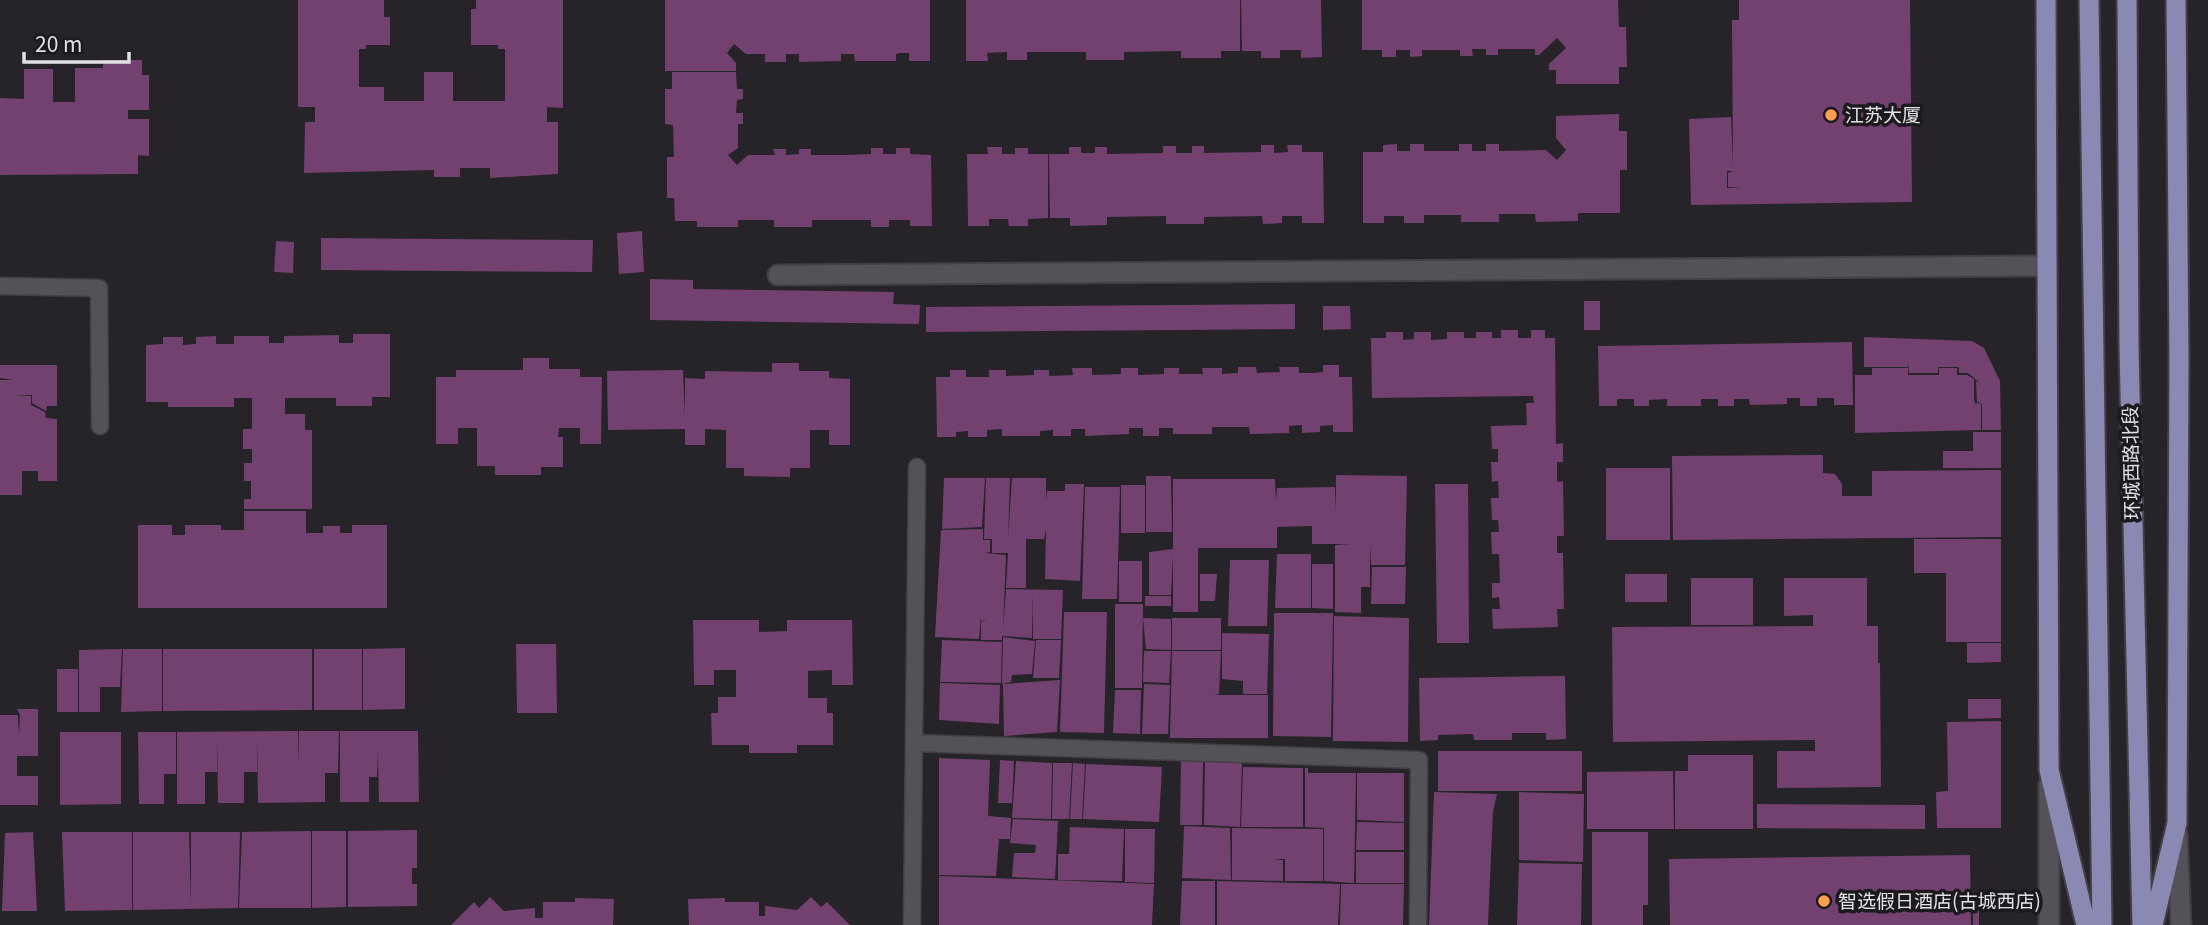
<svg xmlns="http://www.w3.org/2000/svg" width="2208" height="925" font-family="Georgia,'Noto Sans SC',serif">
<rect width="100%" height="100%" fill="#262329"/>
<path fill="#734170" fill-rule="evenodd" d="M 298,0 L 384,0 L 384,17 L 390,17 L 390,45 L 366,45 L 366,49 L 359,49 L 359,87 L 384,87 L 384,101 L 424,101 L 424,72 L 453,72 L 453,101 L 505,101 L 505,49 L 498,49 L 498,45 L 471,45 L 471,9 L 476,9 L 476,0 L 563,0 L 563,108 L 547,107 L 547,122 L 558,122 L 558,174 L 490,178 L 490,168 L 460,168 L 460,177 L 434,177 L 434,170 L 304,173 L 305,122 L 315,122 L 315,107 L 298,107 Z
M 665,0 L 930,0 L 930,61 L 909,61 L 909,53 L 900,53 L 896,54 L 896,61 L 855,61 L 854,54 L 841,54 L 841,61 L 799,62 L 799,54 L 786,54 L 786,62 L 765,62 L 765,54 L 746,54 L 734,44 L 727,53 L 736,63 L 736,71 L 665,71 Z
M 966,0 L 1240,0 L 1240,51 L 1221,51 L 1221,58 L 1181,58 L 1181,51 L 1124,52 L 1124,60 L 1086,60 L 1086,52 L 1027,52 L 1027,60 L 1007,60 L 1007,52 L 987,53 L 988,61 L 966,61 Z
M 1241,0 L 1321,0 L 1322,57 L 1301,58 L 1301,50 L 1280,50 L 1280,58 L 1261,58 L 1261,51 L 1242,51 Z
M 1362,0 L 1618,0 L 1619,27 L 1626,27 L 1627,67 L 1619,67 L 1619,84 L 1556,84 L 1556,70 L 1549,70 L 1549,64 L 1566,48 L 1557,38 L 1539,55 L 1535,55 L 1535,49 L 1498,49 L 1498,55 L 1486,55 L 1486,49 L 1472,49 L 1473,56 L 1460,56 L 1460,50 L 1422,50 L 1422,56 L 1410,57 L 1410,50 L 1396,50 L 1396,57 L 1382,57 L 1382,50 L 1362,50 Z
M 1739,0 L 1910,0 L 1912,202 L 1691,205 L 1689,119 L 1731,117 L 1733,168 L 1732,20 L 1739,20 ZM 1727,171 L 1733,171 L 1728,173 L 1728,187 L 1741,188 L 1727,188 Z
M 103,60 L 142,60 L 142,75 L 149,75 L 149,110 L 128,110 L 128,119 L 149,119 L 149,156 L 138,155 L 138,174 L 0,175 L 0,98 L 24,99 L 24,69 L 53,69 L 53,102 L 75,102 L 75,68 L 103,68 Z
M 672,72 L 736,72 L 737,89 L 743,89 L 743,99 L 737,100 L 736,113 L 743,113 L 743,124 L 738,124 L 738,148 L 728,155 L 737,165 L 748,155 L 775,155 L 773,149 L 786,149 L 786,155 L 799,154 L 799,149 L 811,149 L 811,155 L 846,155 L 871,154 L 871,148 L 883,148 L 883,154 L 896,154 L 896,148 L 910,148 L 910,154 L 931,155 L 932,226 L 910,226 L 910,220 L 889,220 L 889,227 L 871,227 L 871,220 L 812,220 L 812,227 L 774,227 L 774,220 L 738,220 L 738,227 L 697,227 L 697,221 L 675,221 L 674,198 L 667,198 L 667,157 L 674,157 L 673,125 L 665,124 L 665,89 L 672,89 Z
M 1619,114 L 1619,131 L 1627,131 L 1627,170 L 1620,170 L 1620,213 L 1578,213 L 1578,221 L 1536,222 L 1535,214 L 1499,214 L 1499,222 L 1461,222 L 1461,215 L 1424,215 L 1424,223 L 1404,223 L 1404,216 L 1384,216 L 1384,223 L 1363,223 L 1363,152 L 1383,152 L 1383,145 L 1397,144 L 1397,151 L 1410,151 L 1410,144 L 1424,144 L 1424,151 L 1459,151 L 1459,144 L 1472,144 L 1472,151 L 1486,151 L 1486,144 L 1499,144 L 1499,151 L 1546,150 L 1557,160 L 1566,150 L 1556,138 L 1556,116 Z
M 1261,145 L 1274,145 L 1274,153 L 1288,152 L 1287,145 L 1302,145 L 1302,152 L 1323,152 L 1324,223 L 1302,223 L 1302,216 L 1282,216 L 1282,223 L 1263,224 L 1262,216 L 1204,217 L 1204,224 L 1166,224 L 1166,216 L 1107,217 L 1107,225 L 1070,226 L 1070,218 L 1050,218 L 1049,154 L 1069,154 L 1069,147 L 1081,147 L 1081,153 L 1095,153 L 1095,147 L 1107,147 L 1107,154 L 1163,153 L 1163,146 L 1176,146 L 1176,153 L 1192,153 L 1192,146 L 1204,146 L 1204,153 L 1261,152 Z
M 987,147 L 1002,147 L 1002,154 L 1015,154 L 1015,148 L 1028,148 L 1028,154 L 1048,154 L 1048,218 L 1028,219 L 1028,226 L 1009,226 L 1008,219 L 989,219 L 989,226 L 968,226 L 967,154 L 988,154 Z
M 642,231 L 644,272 L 619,274 L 617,233 Z
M 321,238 L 593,240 L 592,272 L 321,270 Z
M 276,241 L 294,242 L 293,273 L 274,272 Z
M 650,279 L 693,280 L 693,289 L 894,292 L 893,304 L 920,305 L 919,324 L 650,320 Z
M 1584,301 L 1600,301 L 1600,330 L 1584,330 Z
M 1295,304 L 1295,329 L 926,332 L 926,307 Z
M 1323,306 L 1350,306 L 1351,329 L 1323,330 Z
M 1501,330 L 1518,330 L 1518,338 L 1531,338 L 1531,330 L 1545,330 L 1545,338 L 1555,338 L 1556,444 L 1563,443 L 1563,462 L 1557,462 L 1557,482 L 1563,481 L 1564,536 L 1557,536 L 1557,553 L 1563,553 L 1564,609 L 1557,609 L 1558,627 L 1493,629 L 1492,609 L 1500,609 L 1499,597 L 1492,598 L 1492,583 L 1500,583 L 1499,554 L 1492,554 L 1491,532 L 1499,532 L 1498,520 L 1492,520 L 1491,498 L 1499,498 L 1498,481 L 1492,482 L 1491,462 L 1498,462 L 1498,449 L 1492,449 L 1491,426 L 1527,425 L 1526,403 L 1534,403 L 1533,396 L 1372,398 L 1371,338 L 1386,338 L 1386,332 L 1403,332 L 1403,340 L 1414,339 L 1414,332 L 1431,332 L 1431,340 L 1447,339 L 1447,332 L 1464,332 L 1464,338 L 1476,338 L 1476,332 L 1492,332 L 1492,338 L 1501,338 Z
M 353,334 L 390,334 L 390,397 L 372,397 L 372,406 L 336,406 L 336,398 L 285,398 L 285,414 L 305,414 L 305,430 L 312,430 L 312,509 L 244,509 L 244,499 L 251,499 L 251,481 L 244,481 L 244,463 L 252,463 L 252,449 L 243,449 L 243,429 L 252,429 L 252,398 L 234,398 L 234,407 L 168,407 L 168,402 L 146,402 L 146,345 L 163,344 L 163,337 L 183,337 L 183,345 L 196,344 L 196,337 L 216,336 L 216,344 L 234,344 L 234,336 L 269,336 L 269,343 L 284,343 L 284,336 L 339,335 L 339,343 L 353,343 Z
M 1864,337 L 1972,341 L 1984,348 L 2000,381 L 2001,430 L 1982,430 L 1982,405 L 1977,401 L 1976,381 L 1980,383 L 1968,373 L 1959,373 L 1959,367 L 1938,367 L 1938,373 L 1909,373 L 1908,361 L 1908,367 L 1864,367 Z
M 1852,342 L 1853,405 L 1834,405 L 1834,398 L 1817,398 L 1817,406 L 1800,406 L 1800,398 L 1787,398 L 1787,404 L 1750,405 L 1749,399 L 1734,399 L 1734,406 L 1718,406 L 1718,399 L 1701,399 L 1701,406 L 1667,406 L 1667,399 L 1649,400 L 1649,406 L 1634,406 L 1634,399 L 1617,399 L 1617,406 L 1599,406 L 1598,346 Z
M 523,358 L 549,358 L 549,369 L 580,369 L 580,377 L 602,377 L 601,444 L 580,444 L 580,428 L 559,428 L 558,437 L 563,437 L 563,467 L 541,467 L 541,475 L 495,475 L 495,466 L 477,466 L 477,428 L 458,428 L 458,444 L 436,444 L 436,377 L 456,377 L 456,370 L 523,370 Z
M 772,363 L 799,363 L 799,371 L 829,371 L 829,378 L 850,379 L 850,445 L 829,445 L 829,430 L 810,430 L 810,468 L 790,468 L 790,477 L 744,476 L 744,468 L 726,468 L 726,430 L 705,429 L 705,445 L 685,445 L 685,429 L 608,430 L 607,371 L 683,370 L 685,417 L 685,378 L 705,379 L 705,371 L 772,372 Z
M 0,365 L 57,365 L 57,406 L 47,406 L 46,411 L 32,403 L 32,395 L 13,395 L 31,396 L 31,405 L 45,412 L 46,418 L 57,419 L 57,481 L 38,481 L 38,471 L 22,471 L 22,495 L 0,495 L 0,380 L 14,380 L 0,378 Z
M 1323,365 L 1339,365 L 1339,377 L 1352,377 L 1353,432 L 1333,432 L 1333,425 L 1320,426 L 1320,432 L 1302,433 L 1302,425 L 1289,426 L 1289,433 L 1250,434 L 1249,427 L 1212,427 L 1212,434 L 1173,434 L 1173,428 L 1159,428 L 1159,436 L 1143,436 L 1143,428 L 1129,428 L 1129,434 L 1085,436 L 1085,429 L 1071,429 L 1071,436 L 1053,436 L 1053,430 L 1040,431 L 1040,436 L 1002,436 L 1002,429 L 987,430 L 987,437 L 968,437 L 968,431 L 956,432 L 956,437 L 937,437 L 936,377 L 950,377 L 950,370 L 966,370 L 966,377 L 989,377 L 989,370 L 1006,370 L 1006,376 L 1034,375 L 1034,370 L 1049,370 L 1049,376 L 1073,375 L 1072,368 L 1092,368 L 1092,375 L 1121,374 L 1121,368 L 1138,368 L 1138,375 L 1164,374 L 1164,368 L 1179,368 L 1179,374 L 1203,374 L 1202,368 L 1222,368 L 1222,374 L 1238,373 L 1238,367 L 1256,367 L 1257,373 L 1280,372 L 1279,367 L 1299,367 L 1299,373 L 1313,373 L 1323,372 Z
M 1872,368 L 1908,368 L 1908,375 L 1939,375 L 1939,368 L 1957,368 L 1957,375 L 1967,375 L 1974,379 L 1974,400 L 1976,405 L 1977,402 L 1981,405 L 1981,430 L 1855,433 L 1855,375 L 1872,375 Z
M 1973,432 L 2001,432 L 2001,468 L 1943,468 L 1943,451 L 1973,451 Z
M 1823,455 L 1823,473 L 1835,474 L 1842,484 L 1842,496 L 1872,496 L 1872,471 L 2001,470 L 2001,537 L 1673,540 L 1672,456 Z
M 1606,468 L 1670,468 L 1670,540 L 1606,540 Z
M 1336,475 L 1407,476 L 1405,565 L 1371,565 L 1370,544 L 1370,587 L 1361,587 L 1361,613 L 1335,612 L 1335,545 L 1350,544 L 1312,544 L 1312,526 L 1277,527 L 1277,548 L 1198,548 L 1198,612 L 1173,612 L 1173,555 L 1171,595 L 1149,595 L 1149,552 L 1173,549 L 1173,479 L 1275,479 L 1276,501 L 1277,488 L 1335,487 L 1336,512 Z
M 1146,476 L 1171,476 L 1172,532 L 1146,532 Z
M 944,478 L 985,478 L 982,527 L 942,529 Z
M 986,478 L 1010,478 L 1008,538 L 1012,478 L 1046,478 L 1046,501 L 1047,491 L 1065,491 L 1065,484 L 1084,484 L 1080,581 L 1045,579 L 1046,530 L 1044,539 L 1026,539 L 1026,588 L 1006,588 L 1008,553 L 992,553 L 992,539 L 984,539 Z
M 1435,484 L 1468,484 L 1469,643 L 1437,643 Z
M 1121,485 L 1145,485 L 1145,533 L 1121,533 Z
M 1085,487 L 1120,487 L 1117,599 L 1082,599 Z
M 244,511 L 306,511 L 306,533 L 323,533 L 323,526 L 340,526 L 340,533 L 352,533 L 352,525 L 387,525 L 387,608 L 138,608 L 138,525 L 172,525 L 172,535 L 185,535 L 185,525 L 221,525 L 221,530 L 244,530 Z
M 983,529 L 983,544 L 983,540 L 990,540 L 990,552 L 985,553 L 1006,555 L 1003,630 L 1006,589 L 1063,590 L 1061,639 L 1033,639 L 1033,592 L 1032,638 L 1002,636 L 1002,640 L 981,640 L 981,622 L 986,620 L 981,621 L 981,616 L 979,639 L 935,637 L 941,530 Z
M 1914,539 L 2001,539 L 2001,642 L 1946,642 L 1946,573 L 1914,573 Z
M 1277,554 L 1311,554 L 1311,608 L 1275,608 Z
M 1230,560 L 1269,560 L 1267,626 L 1228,626 Z
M 1119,561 L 1142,561 L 1142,602 L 1119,602 Z
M 1312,564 L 1333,564 L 1333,609 L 1312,608 Z
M 1372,567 L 1406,567 L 1405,604 L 1371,604 Z
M 1200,574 L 1217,574 L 1215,601 L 1200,601 Z
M 1625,574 L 1667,574 L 1667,602 L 1625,602 Z
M 1691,578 L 1753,578 L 1753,625 L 1691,625 Z
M 1784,578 L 1867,578 L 1867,626 L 1878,626 L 1878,663 L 1880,663 L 1881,787 L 1777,788 L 1777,751 L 1815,751 L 1815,740 L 1613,742 L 1612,627 L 1813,626 L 1813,615 L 1784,616 Z
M 1145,596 L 1171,596 L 1171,606 L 1145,606 Z
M 1115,604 L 1143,604 L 1142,688 L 1115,688 Z
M 1064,612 L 1107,612 L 1104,733 L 1060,732 Z
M 1274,613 L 1333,613 L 1331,737 L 1273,736 Z
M 1334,616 L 1409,618 L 1408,742 L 1333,741 Z
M 1143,618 L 1171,619 L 1171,650 L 1146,649 Z
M 1172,618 L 1221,618 L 1221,650 L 1172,650 Z
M 693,620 L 759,620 L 759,632 L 787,631 L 787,620 L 852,620 L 853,685 L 832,685 L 832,670 L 808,671 L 808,698 L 827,698 L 827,713 L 833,713 L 833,745 L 797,745 L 797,753 L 749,753 L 749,745 L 712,745 L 711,713 L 718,713 L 718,697 L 736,697 L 736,670 L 714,670 L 714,685 L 694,685 Z
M 1222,633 L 1269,634 L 1267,694 L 1243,694 L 1243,681 L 1222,679 Z
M 1003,637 L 1035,641 L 1032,674 L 1012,675 L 1011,682 L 1002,684 Z
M 942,640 L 1002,642 L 1001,683 L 940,682 Z
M 1036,640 L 1061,640 L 1059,678 L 1033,678 Z
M 1967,643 L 2001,643 L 2001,662 L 1967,663 Z
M 516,644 L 556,644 L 557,713 L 517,713 Z
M 405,648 L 405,709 L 363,710 L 363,649 Z
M 122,649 L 120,687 L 100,687 L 100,712 L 79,712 L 79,650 Z
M 123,649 L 162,649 L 162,711 L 121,712 Z
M 163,649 L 312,649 L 312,710 L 163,711 Z
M 314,649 L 362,649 L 362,710 L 314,710 Z
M 1144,651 L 1171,651 L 1169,683 L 1143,682 Z
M 1172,651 L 1221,651 L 1219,694 L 1214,695 L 1268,695 L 1268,738 L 1170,738 Z
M 57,669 L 78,669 L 78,712 L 57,712 Z
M 1565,676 L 1566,739 L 1546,740 L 1546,733 L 1512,733 L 1512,740 L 1474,740 L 1473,734 L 1438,735 L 1438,740 L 1420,741 L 1419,678 Z
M 1060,680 L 1057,732 L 1004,736 L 1003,684 Z
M 940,683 L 1000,685 L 999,724 L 939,720 Z
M 1144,684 L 1170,685 L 1168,734 L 1142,734 Z
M 1115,690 L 1141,690 L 1140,734 L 1113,733 Z
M 1968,699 L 2001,699 L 2001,718 L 1968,719 Z
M 17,709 L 38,709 L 38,756 L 17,756 L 17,776 L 38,776 L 38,805 L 0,805 L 0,715 L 18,715 L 19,736 L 20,715 Z
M 2001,721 L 2001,828 L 1937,828 L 1936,792 L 1948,791 L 1947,722 Z
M 298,731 L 299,768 L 299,731 L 339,731 L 338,773 L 325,773 L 325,802 L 258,803 L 257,736 L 257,772 L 244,772 L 244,803 L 218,803 L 217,736 L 217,772 L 205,772 L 205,804 L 177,804 L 177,732 Z
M 340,731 L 418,731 L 419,802 L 379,802 L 378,751 L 377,777 L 369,777 L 369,802 L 340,802 Z
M 60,732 L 121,732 L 121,804 L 60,805 Z
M 138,732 L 176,732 L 176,774 L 164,774 L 164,804 L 139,804 Z
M 1438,751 L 1582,751 L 1582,791 L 1438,791 Z
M 1688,755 L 1753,755 L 1753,829 L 1675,829 L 1675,771 L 1688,771 Z
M 939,758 L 990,760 L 988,816 L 1011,818 L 1010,839 L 999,839 L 996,876 L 939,875 Z
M 1000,760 L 1014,761 L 1012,803 L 998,803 Z
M 1181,760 L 1203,761 L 1202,825 L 1180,825 Z
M 1016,761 L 1052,763 L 1051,819 L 1012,818 Z
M 1205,761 L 1242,761 L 1240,827 L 1204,825 Z
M 1053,763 L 1072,763 L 1069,819 L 1052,819 Z
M 1073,763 L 1085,764 L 1082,819 L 1070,819 Z
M 1086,764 L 1162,767 L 1159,822 L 1083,819 Z
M 1243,767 L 1303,768 L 1303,827 L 1241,827 Z
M 1305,768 L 1308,768 L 1308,773 L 1356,773 L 1354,883 L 1324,881 L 1324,828 L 1305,827 Z
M 1673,771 L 1674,829 L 1587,829 L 1587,772 Z
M 1357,773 L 1404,773 L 1404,822 L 1357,820 Z
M 1434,792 L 1497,794 L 1493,811 L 1488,925 L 1429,925 Z
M 1519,792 L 1584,794 L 1583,862 L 1519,860 Z
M 1757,804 L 1925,805 L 1925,829 L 1757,828 Z
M 1013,819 L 1058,821 L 1055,879 L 1012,877 L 1014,853 L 1035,853 L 1036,845 L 1010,843 Z
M 1357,822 L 1404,823 L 1404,850 L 1356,850 Z
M 1184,826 L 1230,828 L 1231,880 L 1182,878 Z
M 1070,827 L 1124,829 L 1122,881 L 1058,880 L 1058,854 L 1069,854 Z
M 1232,828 L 1323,829 L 1323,881 L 1285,881 L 1285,859 L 1271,859 L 1283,860 L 1283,881 L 1232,880 Z
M 1125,829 L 1155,829 L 1154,883 L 1125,882 Z
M 417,830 L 417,868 L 412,868 L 412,884 L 417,884 L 417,906 L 348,907 L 348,831 Z
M 311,831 L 311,908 L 239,908 L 242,832 Z
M 312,831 L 346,831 L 346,907 L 312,908 Z
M 33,832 L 37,911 L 2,911 L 5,833 Z
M 62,832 L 132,832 L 132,910 L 65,911 Z
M 133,832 L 189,832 L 191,904 L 191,832 L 240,832 L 238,908 L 133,910 Z
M 1592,832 L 1648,832 L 1648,905 L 1643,905 L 1643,925 L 1592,925 Z
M 1356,852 L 1404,852 L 1404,883 L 1356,883 Z
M 1970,855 L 1971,925 L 1670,925 L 1669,859 Z
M 1519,863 L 1582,864 L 1581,925 L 1517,925 Z
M 939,876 L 1154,884 L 1152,925 L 939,925 Z
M 1182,881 L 1215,881 L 1215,925 L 1180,925 Z
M 1217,881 L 1340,884 L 1338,925 L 1217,925 Z
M 1341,884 L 1404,884 L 1403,925 L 1340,925 Z
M 490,897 L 504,911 L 535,908 L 535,918 L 543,918 L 543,902 L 575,902 L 575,898 L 614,899 L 613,925 L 451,925 L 474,902 L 479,908 Z
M 811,897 L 821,907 L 827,902 L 850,925 L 689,925 L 688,899 L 725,898 L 725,902 L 759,902 L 759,916 L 765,916 L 765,906 L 797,910 Z
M 1973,911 L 1979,911 L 1979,925 L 1973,925 Z"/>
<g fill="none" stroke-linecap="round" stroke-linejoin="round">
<g stroke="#423f45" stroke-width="19">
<path id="service" d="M 0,286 L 99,288 L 100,426
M 914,743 L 1419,760 L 1418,925
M 912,925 L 917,467"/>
</g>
<g stroke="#423f45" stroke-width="23">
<path id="minor" d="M 778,275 L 2046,266
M 2049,785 L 2049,925
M 2177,835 L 2181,925"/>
</g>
<g stroke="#423f45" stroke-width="23">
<path id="primary" d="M 2046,0 L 2049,770 L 2086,925
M 2089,0 L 2102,925
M 2127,0 L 2129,347 L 2142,925
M 2153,925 L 2177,823 L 2179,359 L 2176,0"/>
</g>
<use href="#service" stroke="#545158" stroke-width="16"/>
<use href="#minor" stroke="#545158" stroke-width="19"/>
<use href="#primary" stroke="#8b89b4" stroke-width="19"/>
</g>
<g fill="#fb9e50" stroke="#1c1a1f" stroke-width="2.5">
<circle cx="1831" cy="115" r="7"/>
<circle cx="1824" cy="901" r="7"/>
</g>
<g text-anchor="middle" stroke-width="7" stroke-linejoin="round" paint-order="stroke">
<g font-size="19" fill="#e3e1e5" stroke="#1c1a1f" text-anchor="start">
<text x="1845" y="122">江苏大厦</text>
<text x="1838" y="908">智选假日酒店(古城西店)</text>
</g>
<g font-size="19" fill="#e3e1e5" stroke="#1c1a1f">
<text transform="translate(2131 463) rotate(-91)" y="7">环城西路北段</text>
</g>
</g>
<path d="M24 52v10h105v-10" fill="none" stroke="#e3e1e5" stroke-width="3.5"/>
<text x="35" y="52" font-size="21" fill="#e3e1e5" stroke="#1c1a1f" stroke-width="5" paint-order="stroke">20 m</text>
</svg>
